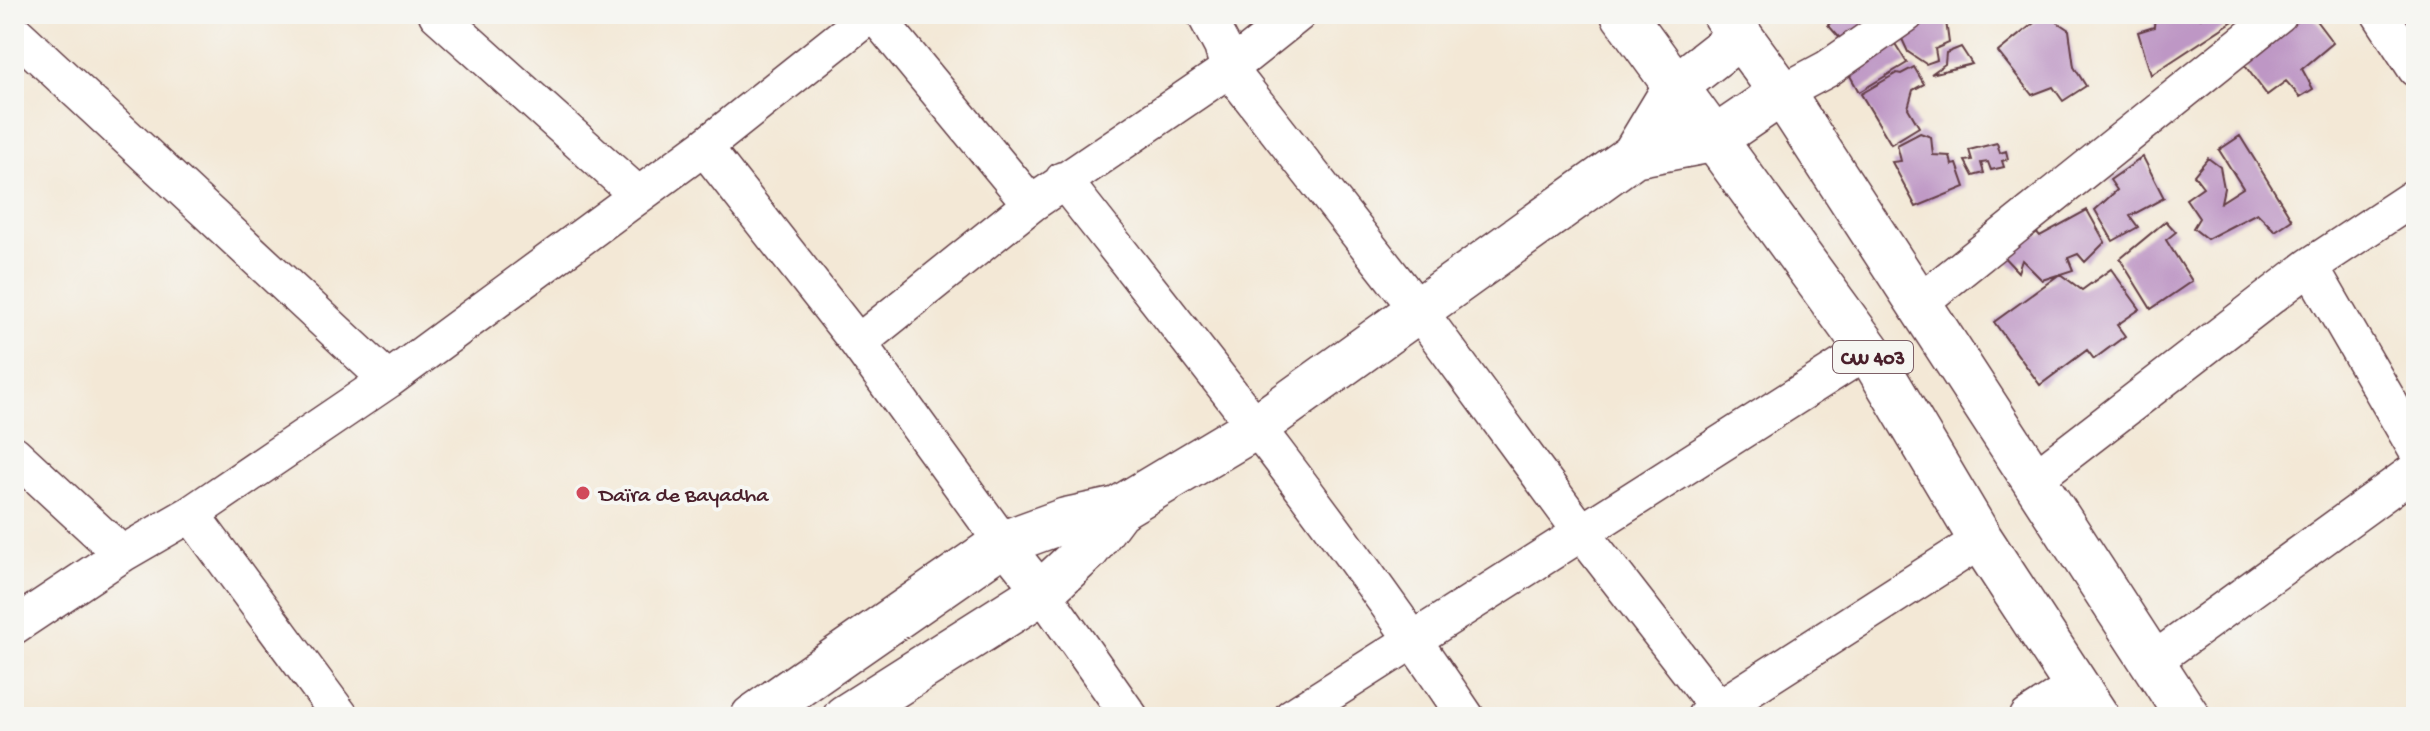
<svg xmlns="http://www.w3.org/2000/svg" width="2430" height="731" font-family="'Gochi Hand',sans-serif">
<rect width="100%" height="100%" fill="#f6f6f2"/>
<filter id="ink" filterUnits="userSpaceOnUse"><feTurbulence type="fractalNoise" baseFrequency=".0125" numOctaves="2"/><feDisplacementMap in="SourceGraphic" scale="16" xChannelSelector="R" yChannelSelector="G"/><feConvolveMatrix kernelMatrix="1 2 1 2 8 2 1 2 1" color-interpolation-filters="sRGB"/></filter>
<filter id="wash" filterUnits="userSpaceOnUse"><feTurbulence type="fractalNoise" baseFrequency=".006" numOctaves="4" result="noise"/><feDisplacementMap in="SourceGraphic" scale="32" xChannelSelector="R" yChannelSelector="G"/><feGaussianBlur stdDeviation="1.8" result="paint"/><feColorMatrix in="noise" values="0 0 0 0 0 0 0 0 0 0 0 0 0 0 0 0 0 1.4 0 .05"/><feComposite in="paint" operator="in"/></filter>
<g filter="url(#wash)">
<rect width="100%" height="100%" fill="#f3e8d6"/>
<g id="blocks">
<path fill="#be97c5" d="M 1840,14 L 1894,14 L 1889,34 L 1907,63 L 1859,92 L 1849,74 L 1846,45 L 1828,25 Z
M 1920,14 L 1945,14 L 1949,43 L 1935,49 L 1937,60 L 1926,64 L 1908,52 L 1896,26 Z
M 2045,14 L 2069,30 L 2074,67 L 2086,86 L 2063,101 L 2053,87 L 2032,95 L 1998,52 Z
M 2155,14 L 2197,14 L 2200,18 L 2208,14 L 2238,14 L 2239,17 L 2151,75 L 2138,32 L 2154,27 Z
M 2290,14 L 2311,14 L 2333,43 L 2302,69 L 2313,89 L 2300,97 L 2286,81 L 2267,95 L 2237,55 Z
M 1961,47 L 1972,64 L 1931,74 L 1945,64 L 1946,53 Z
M 1914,67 L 1924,84 L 1913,90 L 1908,108 L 1919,127 L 1891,144 L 1861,94 L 1897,73 L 1901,74 Z
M 1920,133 L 1931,137 L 1933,155 L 1950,156 L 1952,165 L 1957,164 L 1965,187 L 1916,207 L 1892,162 L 1901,161 L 1897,145 Z
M 2240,136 L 2292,220 L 2275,231 L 2257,213 L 2207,239 L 2193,228 L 2199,218 L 2186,199 L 2203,187 L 2194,175 L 2208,158 L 2220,167 L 2224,188 L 2221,202 L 2243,188 L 2219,150 Z
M 1997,143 L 2000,153 L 2006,151 L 2008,159 L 2002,161 L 2004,167 L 1991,170 L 1988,162 L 1981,163 L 1984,173 L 1973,176 L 1965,161 L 1972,160 L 1969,150 Z
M 2143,157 L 2164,198 L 2130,216 L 2138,227 L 2113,241 L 2095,210 L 2117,190 L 2110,180 Z
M 2087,210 L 2105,242 L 2085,262 L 2078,254 L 2068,258 L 2073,270 L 2042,280 L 2022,260 L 2018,272 L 1997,250 L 2028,222 L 2040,236 Z
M 2166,221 L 2176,232 L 2166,240 L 2192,281 L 2151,309 L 2120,259 Z
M 2111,269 L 2140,309 L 2117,325 L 2125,336 L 2094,359 L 2087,350 L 2040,385 L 1994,322 L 2060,274 L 2082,290 Z"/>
</g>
</g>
<g filter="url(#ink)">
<use href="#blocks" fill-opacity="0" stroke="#633d45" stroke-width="2"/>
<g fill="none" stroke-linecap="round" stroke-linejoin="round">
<g stroke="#633d45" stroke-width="39">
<path id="minor" d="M 437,14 L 638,195
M 874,14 L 1031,204
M 1205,14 L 1222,46 L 1229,69 L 1419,311 L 1583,534 L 1725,717
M 2380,14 L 2416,69
M 15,33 L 388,380
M 1782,93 L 1827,69 L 1906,14
M 704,147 L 858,343 L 1003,543 L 1042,592 L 1130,717
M 1063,180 C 1202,356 1341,531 1466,717
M 2310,266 L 2416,449
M 1918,304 L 2279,14
M 858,343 L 1031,204 L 1229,69 L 1298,14
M 14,454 L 122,554
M 2034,479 L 2310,266 L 2416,196
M 191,514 L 341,717
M 14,626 L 122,554 L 191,514 L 388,380 L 704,147 L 871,14
M 2153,661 L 2416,470
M 1292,717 L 1868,350
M 1705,717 L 1981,540
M 2028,717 L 2076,686"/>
</g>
<g stroke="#633d45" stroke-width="47">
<path id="secondary" d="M 1634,155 L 1713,140 L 1782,93
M 753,717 L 1003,543 L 1066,520 L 1118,509 L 1257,426 L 1634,155 L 1675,87 L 1740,36
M 845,717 L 1042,592 L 1088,549 L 1118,509"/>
</g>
<g stroke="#633d45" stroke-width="47">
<path id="primary" d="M 1623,14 L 1868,350 L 1981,540 L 2097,717
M 1724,14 L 1782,93 L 2188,717"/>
</g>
<use href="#minor" stroke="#fff" stroke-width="36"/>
<use href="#secondary" stroke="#fff" stroke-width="44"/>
<use href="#primary" stroke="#fff" stroke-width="44"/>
</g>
</g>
<circle fill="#d1495b" stroke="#f6f6f2" stroke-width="3" cx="583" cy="493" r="8"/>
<g text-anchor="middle" stroke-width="8" stroke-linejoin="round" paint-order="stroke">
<rect fill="#f6f6f2" stroke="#7e6067" stroke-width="2" x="1833" y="341" width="80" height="32" rx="6"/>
<g font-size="20" font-weight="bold" fill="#4a1f2b">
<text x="1873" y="364">CW 403</text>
</g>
<g font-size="22" fill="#4a1f2b" stroke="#f6f6f2" text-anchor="start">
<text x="599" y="501">Daïra de Bayadha</text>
</g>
</g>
<rect width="2430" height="731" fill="none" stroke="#f6f6f2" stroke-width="48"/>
</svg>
